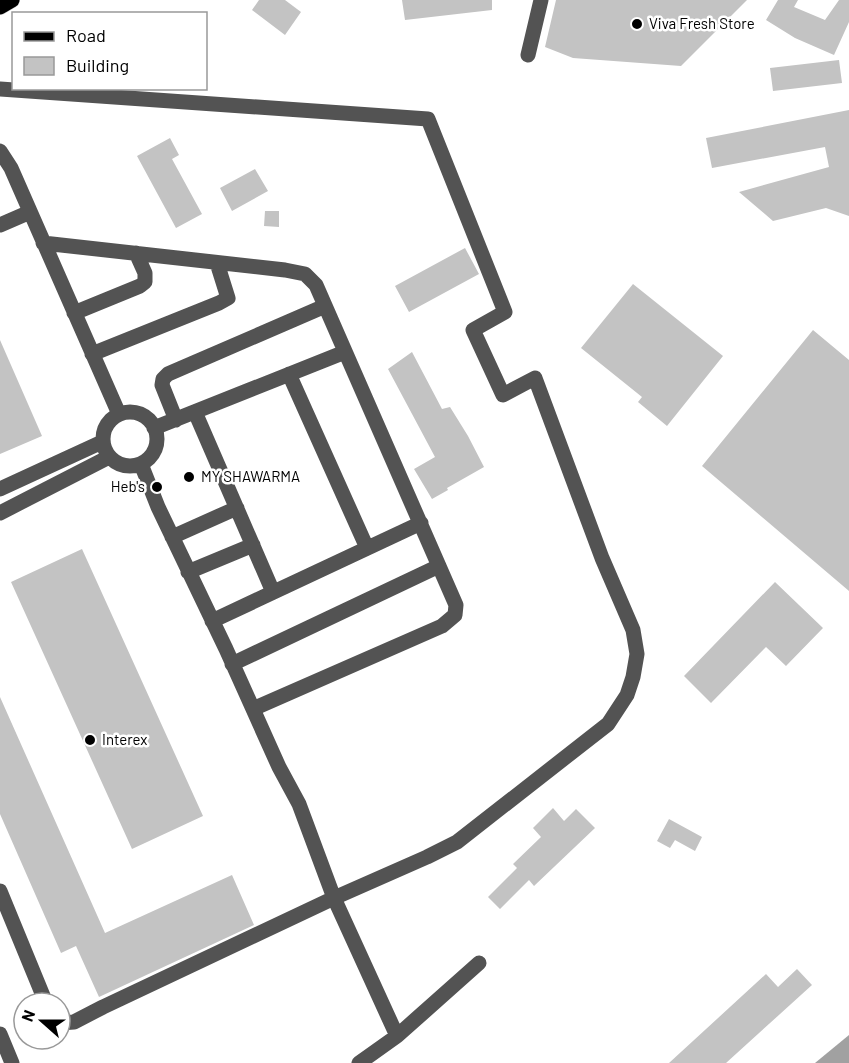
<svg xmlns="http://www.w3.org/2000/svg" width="849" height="1063" font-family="Barlow,sans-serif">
<rect width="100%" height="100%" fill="#fff"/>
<path fill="#a1a1a1" d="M 849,1035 L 849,1063 L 815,1063 Z"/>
<path fill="#c3c3c3" d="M 259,0 L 285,0 L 301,12 L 285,35 L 252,10 Z
M 402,0 L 492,0 L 492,10 L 405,20 Z
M 556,0 L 747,0 L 681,66 L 573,58 L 545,47 Z
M 778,0 L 798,0 L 794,7 L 825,20 L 839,0 L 849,0 L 849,22 L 834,55 L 795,38 L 766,20 Z
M 839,60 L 842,83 L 773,91 L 770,68 Z
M 849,110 L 849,216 L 826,208 L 773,221 L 739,192 L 829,167 L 825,147 L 712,168 L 706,138 Z
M 170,138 L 179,155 L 172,159 L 202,214 L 176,228 L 137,156 Z
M 255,169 L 268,191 L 232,211 L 220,188 Z
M 265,211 L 279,211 L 279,227 L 264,226 Z
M 465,248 L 479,274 L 409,312 L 395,286 Z
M 633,284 L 723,356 L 667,426 L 638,402 L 642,397 L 581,348 Z
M 813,330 L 849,360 L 849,591 L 702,466 Z
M 0,340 L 42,436 L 0,454 Z
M 412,352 L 442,409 L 450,407 L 468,436 L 484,467 L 447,488 L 448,490 L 432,499 L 414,469 L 435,457 L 388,369 Z
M 82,549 L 203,816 L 132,849 L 11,582 Z
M 775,582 L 823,628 L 786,666 L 766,647 L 711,703 L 684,676 Z
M 0,697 L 105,933 L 232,875 L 254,925 L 99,997 L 76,946 L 61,953 L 0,814 Z
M 553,808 L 564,821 L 576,809 L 595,828 L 534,886 L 529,880 L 500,909 L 488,897 L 517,868 L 513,864 L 541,837 L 533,828 Z
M 669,819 L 702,837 L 695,851 L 675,840 L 670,848 L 657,841 Z
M 797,969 L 812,985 L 726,1063 L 669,1063 L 766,974 L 778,987 Z"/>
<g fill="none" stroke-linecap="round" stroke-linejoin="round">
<g stroke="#dbdbdb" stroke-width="16">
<path id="major" d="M 0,7 L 12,0"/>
</g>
<path stroke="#535353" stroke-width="15" d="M 528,55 L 541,0
M 0,89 L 428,119 L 505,312 L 473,330 L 503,395 L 535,378 L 602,558 L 633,630 L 637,654 L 633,677 L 627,695 L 608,724 L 457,842 L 427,857 L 334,898 L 103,1007 L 74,1022 L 60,1023
M 0,151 L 11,168 L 119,414
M 0,225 L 30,212
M 43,243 L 285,270 L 305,274 L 316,285 L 456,605 L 455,615 L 442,626 L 253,709
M 74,313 L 140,286 L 145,282 L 145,273 L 136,253
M 92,354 L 219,303 L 228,298 L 217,263
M 289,374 L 367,548
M103 439a27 27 0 1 1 54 0a27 27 0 1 1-54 0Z
M 195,412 L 273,592
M 176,420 L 162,385 L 163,379 L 168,374 L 325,306
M 154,428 L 345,352
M 141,464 L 158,507 L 226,649 L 279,767 L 299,804 L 334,898 L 397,1036
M 0,489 L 102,442
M 0,513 L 109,457
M 172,537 L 237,508
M 188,572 L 253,545
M 212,621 L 421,523
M 232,664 L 439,566
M 0,891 L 46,1003
M 0,1034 L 12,1063
M 359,1063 L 397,1036 L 479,963"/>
<use href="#major" stroke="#000" stroke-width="15"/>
</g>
<g fill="#000" stroke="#fff" stroke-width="2">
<circle cx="637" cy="24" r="6"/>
<circle cx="189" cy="477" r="6"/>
<circle cx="157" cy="487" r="6"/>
<circle cx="90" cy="740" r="6"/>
</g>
<g text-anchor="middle" stroke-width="5" stroke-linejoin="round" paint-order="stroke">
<g font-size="15" fill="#000" stroke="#fff" text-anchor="start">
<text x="649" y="29">Viva Fresh Store</text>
<text x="201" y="482">MY SHAWARMA</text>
<text x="145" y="492" text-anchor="end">Heb's</text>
<text x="102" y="745">Interex</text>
</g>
</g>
<rect x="12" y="12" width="195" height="78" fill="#ffffff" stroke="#999999" stroke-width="1.5"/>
<rect x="24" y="32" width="30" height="9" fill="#000000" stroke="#999999" stroke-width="1.5"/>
<text x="66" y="42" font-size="18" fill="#000000">Road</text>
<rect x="24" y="57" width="30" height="18" fill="#c3c3c3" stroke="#999999" stroke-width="1.5"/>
<text x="66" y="72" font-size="18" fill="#000000">Building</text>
<g transform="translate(42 1021) rotate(291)"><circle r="28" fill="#ffffff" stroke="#999999" stroke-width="1.5"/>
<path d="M0-4.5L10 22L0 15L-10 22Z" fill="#000000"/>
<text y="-9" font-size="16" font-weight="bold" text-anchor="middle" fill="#000000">N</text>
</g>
</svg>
